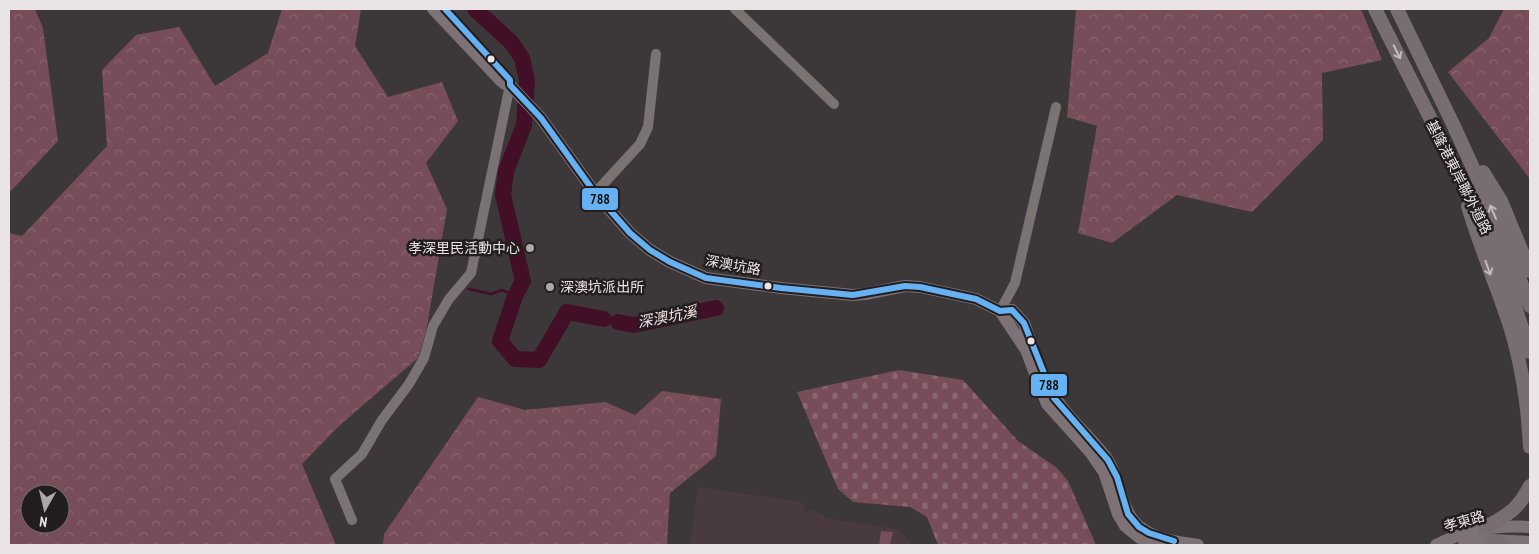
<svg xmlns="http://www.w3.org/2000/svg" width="1539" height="554" font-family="'PT Sans Narrow','Noto Sans TC',sans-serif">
<defs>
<pattern id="forest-crowns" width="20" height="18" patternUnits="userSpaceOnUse" patternTransform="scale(1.25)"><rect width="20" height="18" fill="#774d5a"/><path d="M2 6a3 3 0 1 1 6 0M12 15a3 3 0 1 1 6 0" fill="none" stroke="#8a6672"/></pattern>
<pattern id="cemetery-stones" width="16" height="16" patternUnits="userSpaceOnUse" patternTransform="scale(1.25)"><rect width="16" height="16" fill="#774d5a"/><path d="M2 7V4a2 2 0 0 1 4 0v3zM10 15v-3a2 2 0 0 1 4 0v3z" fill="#8a6672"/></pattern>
</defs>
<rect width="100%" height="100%" fill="#3c3739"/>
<path fill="#483a3f" d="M 698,487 L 802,502 L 806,512 L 812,510 L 832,519 L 897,529 L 910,541 L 912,545 L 690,545 Z"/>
<path fill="url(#forest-crowns)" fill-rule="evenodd" d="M 9,9 L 35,9 L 43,28 L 58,141 L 9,193 Z
M 282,9 L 361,9 L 355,46 L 388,97 L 442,82 L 458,121 L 426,163 L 447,209 L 426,332 L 418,358 L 340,425 L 302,464 L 336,545 L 9,545 L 9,233 L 22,236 L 107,146 L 102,70 L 136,35 L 179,27 L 215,86 L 268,53 ZM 30,494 L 60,494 L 60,524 L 30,524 Z
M 1076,9 L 1361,9 L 1382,60 L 1322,73 L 1323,140 L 1252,212 L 1177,195 L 1112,243 L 1078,233 L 1097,126 L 1067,117 Z
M 1504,9 L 1530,9 L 1530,179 L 1448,72 L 1489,38 Z
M 662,391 L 721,399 L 716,456 L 670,493 L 667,545 L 383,545 L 384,534 L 478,397 L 525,410 L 605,402 L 635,415 Z"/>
<path fill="url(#cemetery-stones)" d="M 899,370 L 963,380 L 1018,441 L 1057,468 L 1068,481 L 1096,545 L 938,545 L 927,517 L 910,507 L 853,502 L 838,489 L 797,392 Z"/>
<path fill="#774d5a" d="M 881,531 L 893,532 L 890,545 L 879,545 Z"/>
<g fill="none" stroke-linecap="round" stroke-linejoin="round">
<path stroke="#430f26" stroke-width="2.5" d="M 469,289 L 491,294 L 502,290 L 515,296"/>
<path stroke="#430f26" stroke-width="16" d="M 475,9 L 511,42 L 522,58 L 527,80 L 524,125 L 506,171 L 503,195 L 523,281 L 515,296 L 500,341 L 515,359 L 539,360 L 567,312 L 604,319
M 618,322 L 634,325 L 716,308"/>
<path stroke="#7b7274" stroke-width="10" d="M 735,9 L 834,104
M 595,193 L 640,144 L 648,127 L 656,54
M 1000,311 L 1015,283 L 1056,107
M 352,520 L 335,479 L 362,454 L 382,420 L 409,384 L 424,358 L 433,326 L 449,299 L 471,273 L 510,85"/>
<path stroke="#7d7275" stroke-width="12" d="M 433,9 L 500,80 L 505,84 L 510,85 L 541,118 L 595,193 L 630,233 L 650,250 L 670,262 L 706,278 L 781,288 L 853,295 L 865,294 L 905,286 L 920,287 L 976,299 L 1000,311 L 1026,350 L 1047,404 L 1091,453 L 1104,472 L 1118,514 L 1125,526 L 1140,538 L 1157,545
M 1000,311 L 1012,310 L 1024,323 L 1034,352
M 1048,384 C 1058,407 1076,423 1092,441 C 1098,448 1105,455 1109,462 C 1120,482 1122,514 1140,527 C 1156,540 1179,542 1198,545
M 1436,545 C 1466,530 1497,525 1530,527
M 1464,545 L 1491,540 L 1530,542"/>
<path stroke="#786e71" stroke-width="14" d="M 1375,9 L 1480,216 L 1501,264 L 1530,352
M 1397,9 L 1452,122 L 1499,225 L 1530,306
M 1483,172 L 1501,201 L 1530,271
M 1468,206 C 1480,247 1497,286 1510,326 C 1522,365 1528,407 1530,447
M 1485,528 C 1508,514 1517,511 1530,486
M 1491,540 L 1504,545"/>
<g stroke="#221e1f" stroke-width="10">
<path id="bus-1" d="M 445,9 L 510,80 L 510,85 L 541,118 L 595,193 L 630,233 L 650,250 L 670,262 L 706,278 L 781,288 L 853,295 L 905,286 L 920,287 L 976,299 L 1000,311 L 1012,310 L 1024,323 L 1054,398 L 1108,460 L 1117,477 L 1128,514 L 1139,527 L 1149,533 L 1174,541"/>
</g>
<use href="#bus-1" stroke="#66b1f2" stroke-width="6"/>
</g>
<defs><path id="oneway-shaft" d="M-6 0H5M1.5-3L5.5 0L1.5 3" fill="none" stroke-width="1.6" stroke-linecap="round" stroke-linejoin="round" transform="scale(1.25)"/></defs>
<g stroke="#c2bbbd">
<use href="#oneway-shaft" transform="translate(1397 52) rotate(63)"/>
<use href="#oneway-shaft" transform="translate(1493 212) rotate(-114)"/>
<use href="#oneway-shaft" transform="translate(1488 268) rotate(70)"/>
</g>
<g fill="#eae4e6" stroke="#221e1f" stroke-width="2">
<circle cx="491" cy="59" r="4.5"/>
<circle cx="768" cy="286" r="4.5"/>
<circle cx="1031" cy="341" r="4.5"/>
</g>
<g fill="#ada7a9" stroke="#221e1f" stroke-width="2">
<circle cx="530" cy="248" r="5"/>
<circle cx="550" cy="287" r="5"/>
</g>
<g text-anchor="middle" stroke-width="5" stroke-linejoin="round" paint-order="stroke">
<g font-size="14" fill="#eae4e6" stroke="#221e1f">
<text transform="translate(1459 177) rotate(63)" y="5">基隆港東岸聯外道路</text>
<text transform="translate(733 265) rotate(10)" y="5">深澳坑路</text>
<text transform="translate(1464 521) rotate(-16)" y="5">孝東路</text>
</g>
<g font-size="14" fill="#eae4e6" stroke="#221e1f" text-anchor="end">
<text x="520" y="253">孝深里民活動中心</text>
<text x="560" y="292" text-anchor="start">深澳坑派出所</text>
</g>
<g font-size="15" font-style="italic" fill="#f3dee4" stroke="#221e1f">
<text transform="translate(667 317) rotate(-11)" y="5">深澳坑溪</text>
</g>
</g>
<g stroke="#221e1f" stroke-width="2">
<rect x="581" y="187" width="38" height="24" rx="5" fill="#66b1f2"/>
<rect x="1030" y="373" width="38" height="24" rx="5" fill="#66b1f2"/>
</g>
<g font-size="14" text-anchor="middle" font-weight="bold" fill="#111">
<text x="600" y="204">788</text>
<text x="1049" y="390">788</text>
</g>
<rect width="1539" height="554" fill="none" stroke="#eae4e6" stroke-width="20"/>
<g transform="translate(45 509) rotate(188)"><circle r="24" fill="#221e1f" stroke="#726d6f"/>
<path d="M0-4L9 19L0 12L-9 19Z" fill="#ada7a9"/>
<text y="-8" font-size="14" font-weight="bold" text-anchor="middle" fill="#eae4e6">N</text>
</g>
</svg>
